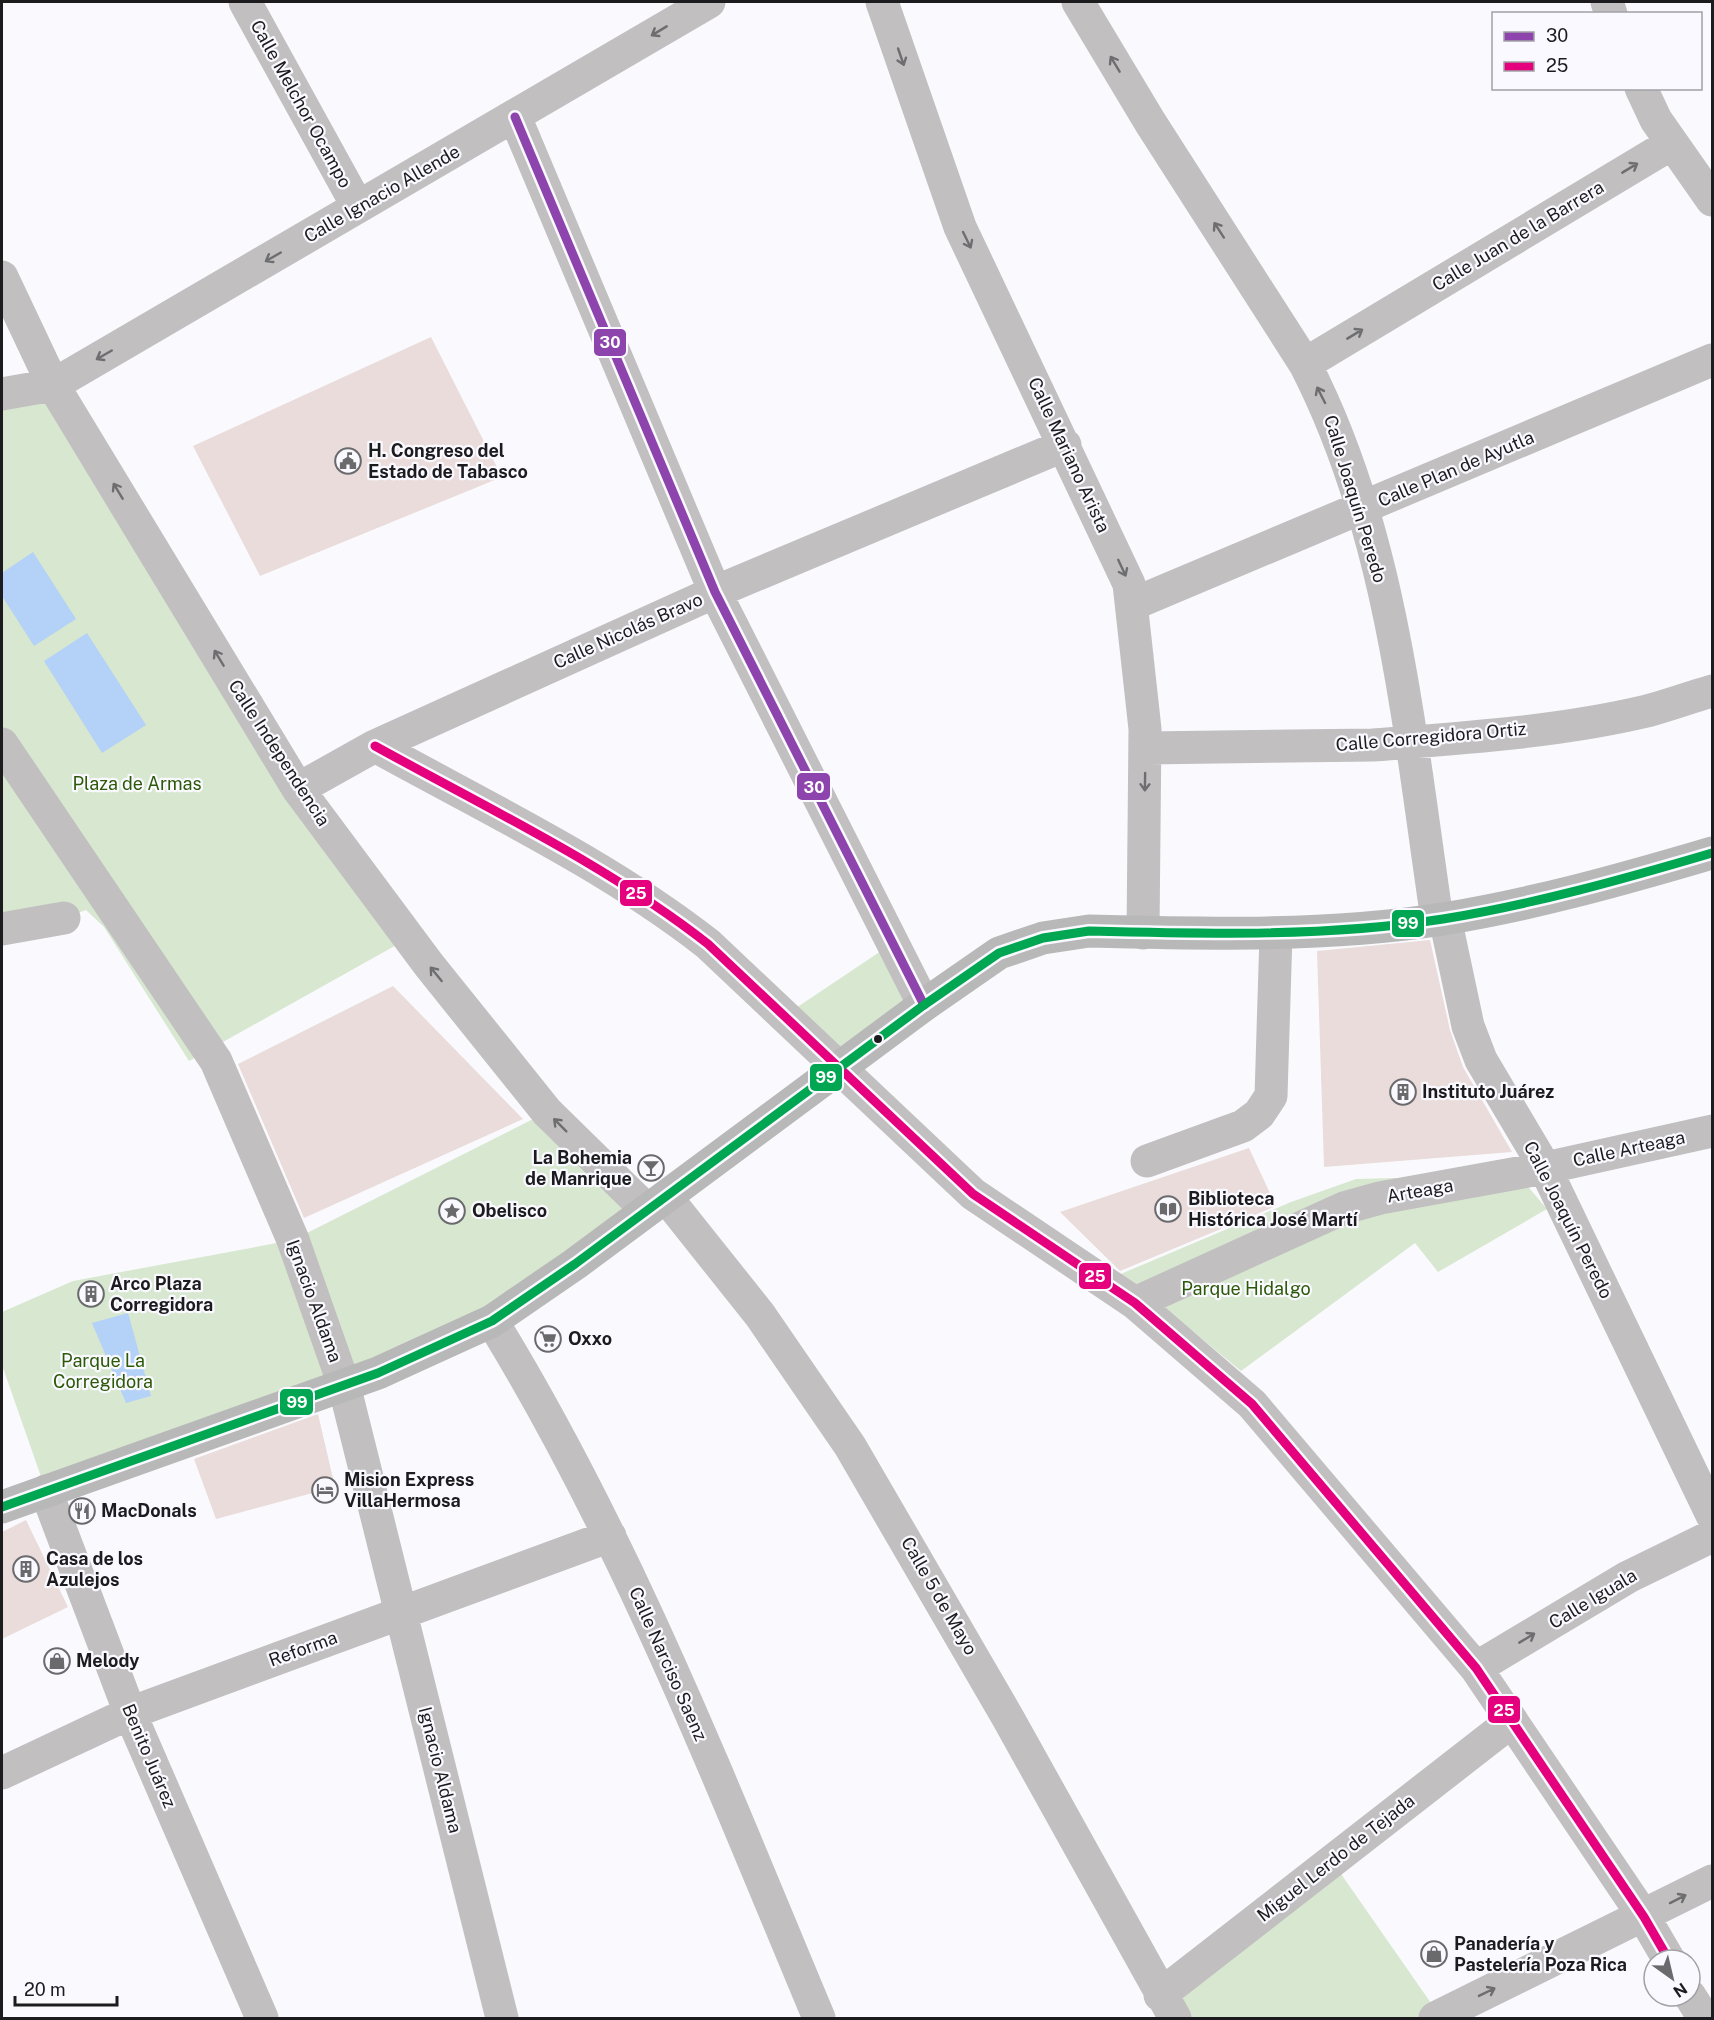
<svg xmlns="http://www.w3.org/2000/svg" width="1714" height="2020" font-family="'Public Sans',sans-serif">
<rect width="100%" height="100%" fill="#fafafe"/>
<path fill="#d7e7d0" d="M 53,385 L 409,938 L 189,1061 L 104,927 L 86,910 L 64,918 L 2,929 L 2,394 Z
M 893,943 L 924,1005 L 838,1069 L 784,1016 Z
M 547,1112 L 647,1210 L 492,1321 L 46,1491 L 2,1365 L 2,1312 L 73,1281 L 293,1240 Z
M 1518,1175 L 1547,1209 L 1438,1272 L 1415,1243 L 1241,1371 L 1156,1301 L 1116,1276 L 1291,1202 L 1356,1179 Z
M 1332,1861 L 1440,2016 L 1435,2018 L 1175,2018 L 1160,1995 Z"/>
<path fill="#b4d1f8" d="M 33,552 L 76,619 L 34,646 L 2,596 L 2,573 Z
M 87,633 L 146,725 L 102,753 L 44,661 Z
M 128,1313 L 151,1396 L 126,1403 L 92,1323 Z"/>
<path fill="#e9dcda" d="M 431,337 L 502,477 L 260,576 L 193,446 Z
M 1430,940 L 1450,1030 L 1463,1067 L 1512,1152 L 1324,1167 L 1317,951 Z
M 393,986 L 523,1119 L 304,1218 L 238,1064 Z
M 1249,1148 L 1276,1206 L 1120,1271 L 1060,1212 Z
M 318,1414 L 335,1487 L 216,1519 L 194,1459 Z
M 26,1520 L 68,1607 L 2,1639 L 2,1532 Z"/>
<g fill="none" stroke-linecap="round" stroke-linejoin="round">
<path stroke="#c1bfc0" stroke-width="33" d="M 245,2 L 358,207
M 882,2 L 960,227 L 1129,584 L 1145,729 L 1143,933
M 1078,2 L 1150,122 L 1305,364 C 1393,535 1409,732 1437,919
M 1607,2 L 1611,14
M 1641,88 L 1656,120 L 1712,200
M 515,117 L 715,592 L 924,1005
M 2,277 L 53,385 L 298,789 L 429,965 L 547,1112 L 647,1210
M 1305,364 L 1671,144
M 2,394 L 53,385 L 709,2
M 1133,604 L 1712,360
M 2,744 L 216,1061 L 293,1240 L 344,1385 L 502,2018
M 375,746 C 487,808 607,865 708,944 L 973,1194 L 1135,1303 L 1252,1404 L 1476,1668 L 1644,1917 L 1669,1960
M 1146,748 L 1373,745 C 1464,738 1558,732 1647,711 C 1669,705 1691,697 1712,691
M 298,789 L 375,746 L 715,592 L 1065,445
M 1445,918 L 1468,1026 L 1481,1060 L 1545,1168 L 1712,1515
M 2,929 L 64,918
M 1147,1161 L 1243,1126 L 1259,1114 L 1271,1096 L 1276,934
M 666,1197 L 760,1315 L 850,1446 L 1008,1718 L 1175,2018
M 1135,1303 L 1344,1208 L 1380,1198 L 1545,1168 L 1712,1131
M 492,1321 C 627,1541 720,1782 819,2018
M 46,1491 L 130,1713 L 262,2018
M 1476,1668 L 1628,1577 L 1712,1536
M 2,1773 L 130,1713 L 610,1536
M 1160,1995 L 1512,1721
M 1690,1996 L 1704,2018
M 1435,2018 L 1712,1881"/>
<path stroke="#b9b8b8" stroke-width="33" d="M 2,1507 L 378,1373 L 492,1321 L 575,1264 L 924,1005 L 999,953 L 1043,938 L 1089,931 C 1207,934 1326,937 1443,919 C 1535,904 1624,879 1712,853"/>
<g stroke="#f9f9ff" stroke-width="14">
<path id="bus-1" d="M 515,117 L 715,592 L 924,1005"/>
</g>
<g stroke="#f9f9ff" stroke-width="14">
<path id="bus-2" d="M 375,746 C 487,808 607,865 708,944 L 973,1194 L 1135,1303 L 1252,1404 L 1476,1668 L 1644,1917 L 1669,1960"/>
</g>
<g stroke="#f9f9ff" stroke-width="14">
<path id="bus-3" d="M 2,1507 L 378,1373 L 492,1321 L 575,1264 L 924,1005 L 999,953 L 1043,938 L 1089,931 C 1207,934 1326,937 1443,919 C 1535,904 1624,879 1712,853"/>
</g>
<use href="#bus-1" stroke="#8e44ad" stroke-width="9"/>
<use href="#bus-2" stroke="#e5007d" stroke-width="9"/>
<use href="#bus-3" stroke="#00a651" stroke-width="9"/>
</g>
<defs><path id="oneway-shaft" d="M-6 0H5M1.5-3L5.5 0L1.5 3" fill="none" stroke-width="1.6" stroke-linecap="round" stroke-linejoin="round" transform="scale(1.5)"/></defs>
<g stroke="#6e6e70">
<use href="#oneway-shaft" transform="translate(659 31) rotate(149)"/>
<use href="#oneway-shaft" transform="translate(901 57) rotate(71)"/>
<use href="#oneway-shaft" transform="translate(1115 64) rotate(-121)"/>
<use href="#oneway-shaft" transform="translate(1630 168) rotate(-31)"/>
<use href="#oneway-shaft" transform="translate(1219 230) rotate(-123)"/>
<use href="#oneway-shaft" transform="translate(967 240) rotate(64)"/>
<use href="#oneway-shaft" transform="translate(273 257) rotate(150)"/>
<use href="#oneway-shaft" transform="translate(1355 334) rotate(-31)"/>
<use href="#oneway-shaft" transform="translate(104 355) rotate(150)"/>
<use href="#oneway-shaft" transform="translate(1321 395) rotate(-117)"/>
<use href="#oneway-shaft" transform="translate(118 491) rotate(-121)"/>
<use href="#oneway-shaft" transform="translate(1122 568) rotate(65)"/>
<use href="#oneway-shaft" transform="translate(219 658) rotate(-121)"/>
<use href="#oneway-shaft" transform="translate(1145 782) rotate(91)"/>
<use href="#oneway-shaft" transform="translate(436 974) rotate(-129)"/>
<use href="#oneway-shaft" transform="translate(560 1125) rotate(-135)"/>
<use href="#oneway-shaft" transform="translate(1527 1638) rotate(-31)"/>
<use href="#oneway-shaft" transform="translate(1678 1899) rotate(-27)"/>
<use href="#oneway-shaft" transform="translate(1487 1992) rotate(-26)"/>
</g>
<defs>
<g id="civic-ring" transform="scale(1.35)"><circle r="9.5" fill="#f9f9ff" stroke="#6a6a6d" stroke-width="1.5"/><path d="M-.6-6.5H3V-4.5H.6V-3L4-1V1h2V6H-6V1h2V-1L-.6-3ZM-1.2 2.5V6h2.4V2.5Z" fill="#6a6a6d"/></g>
<g id="building-ring" transform="scale(1.35)"><circle r="9.5" fill="#f9f9ff" stroke="#6a6a6d" stroke-width="1.5"/><path d="M-4-6H4V6H1V3H-1V6H-4ZM-2.5-4.3h1.7v1.8h-1.7ZM.8-4.3h1.7v1.8H.8ZM-2.5-1h1.7V.8h-1.7ZM.8-1h1.7V.8H.8Z" fill="#6a6a6d"/></g>
<g id="bar-ring" transform="scale(1.35)"><circle r="9.5" fill="#f9f9ff" stroke="#6a6a6d" stroke-width="1.5"/><path d="M-6-5H6L.8 .8V4.5H3.5V6h-7V4.5H-.8V.8Z" fill="#6a6a6d"/></g>
<g id="library-ring" transform="scale(1.35)"><circle r="9.5" fill="#f9f9ff" stroke="#6a6a6d" stroke-width="1.5"/><path d="M-6-4Q-3-5.5-.7-3.5V5Q-3 3-6 4ZM6-4Q3-5.5 .7-3.5V5Q3 3 6 4Z" fill="#6a6a6d"/></g>
<g id="sight-ring" transform="scale(1.35)"><circle r="9.5" fill="#f9f9ff" stroke="#6a6a6d" stroke-width="1.5"/><path d="M0-6L1.8-2.2L6-1.7L2.9 1.2L3.7 5.4L0 3.3L-3.7 5.4L-2.9 1.2L-6-1.7L-1.8-2.2Z" fill="#6a6a6d"/></g>
<g id="supermarket-ring" transform="scale(1.35)"><circle r="9.5" fill="#f9f9ff" stroke="#6a6a6d" stroke-width="1.5"/><path d="M-6-5.5h2.5l.6 2H6L4.5 2H-2.5L-4.4-4H-6ZM-1.5 3.2a1.3 1.3 0 1 0 .1 0ZM3 3.2a1.3 1.3 0 1 0 .1 0Z" fill="#6a6a6d"/></g>
<g id="hotel-ring" transform="scale(1.35)"><circle r="9.5" fill="#f9f9ff" stroke="#6a6a6d" stroke-width="1.5"/><path d="M-6-4.5h1.5V1H6V5H4.5V3h-9V5H-6ZM-4 0a1.8 1.8 0 1 1 3.6 0ZM.5 0V-2.5h3Q6-2.5 6 0Z" fill="#6a6a6d"/></g>
<g id="restaurant-ring" transform="scale(1.35)"><circle r="9.5" fill="#f9f9ff" stroke="#6a6a6d" stroke-width="1.5"/><path d="M-5-6h1v4h1v-4h1v4h1v-4h1v5L-1.5 .5V6h-2V.5L-5-1ZM5-6V6H3V1.5H1.5Q1.5-4 5-6Z" fill="#6a6a6d"/></g>
<g id="shop-ring" transform="scale(1.35)"><circle r="9.5" fill="#f9f9ff" stroke="#6a6a6d" stroke-width="1.5"/><path d="M-5-2.5h2.3a2.7 3.5 0 0 1 5.4 0H5L5.5 6h-11ZM-1.5-2.5h3a1.5 2.3 0 0 0-3 0Z" fill="#6a6a6d"/></g>
</defs>
<g fill-rule="evenodd">
<use href="#civic-ring" x="348" y="461"/>
<use href="#building-ring" x="1403" y="1092"/>
<use href="#bar-ring" x="651" y="1168"/>
<use href="#library-ring" x="1168" y="1209"/>
<use href="#sight-ring" x="452" y="1211"/>
<use href="#building-ring" x="91" y="1294"/>
<use href="#supermarket-ring" x="548" y="1339"/>
<use href="#hotel-ring" x="325" y="1490"/>
<use href="#restaurant-ring" x="82" y="1511"/>
<use href="#building-ring" x="26" y="1569"/>
<use href="#shop-ring" x="57" y="1661"/>
<use href="#shop-ring" x="1434" y="1954"/>
</g>
<circle fill="#1c1c1f" stroke="#f9f9ff" stroke-width="2" cx="878" cy="1039" r="5"/>
<g text-anchor="middle" stroke-width="4.5" stroke-linejoin="round" paint-order="stroke">
<g font-size="18" fill="#1c1c1f" stroke="#f9f9ff">
<text transform="translate(301 104) rotate(61)" y="6">Calle Melchor Ocampo</text>
<text transform="translate(382 194) rotate(-30)" y="6">Calle Ignacio Allende</text>
<text transform="translate(1518 236) rotate(-31)" y="6">Calle Juan de la Barrera</text>
<text transform="translate(1069 455) rotate(65)" y="6">Calle Mariano Arista</text>
<text transform="translate(1456 469) rotate(-23)" y="6">Calle Plan de Ayutla</text>
<text transform="translate(1355 499) rotate(73)" y="6">Calle Joaquín Peredo</text>
<text transform="translate(628 631) rotate(-24)" y="6">Calle Nicolás Bravo</text>
<text transform="translate(1431 737) rotate(-5)" y="6">Calle Corregidora Ortiz</text>
<text transform="translate(279 753) rotate(57)" y="6">Calle Independencia</text>
<text transform="translate(1629 1149) rotate(-12)" y="6">Calle Arteaga</text>
<text transform="translate(1420 1191) rotate(-10)" y="6">Arteaga</text>
<text transform="translate(1568 1220) rotate(63)" y="6">Calle Joaquín Peredo</text>
<text transform="translate(314 1301) rotate(70)" y="6">Ignacio Aldama</text>
<text transform="translate(939 1596) rotate(60)" y="6">Calle 5 de Mayo</text>
<text transform="translate(1593 1599) rotate(-31)" y="6">Calle Iguala</text>
<text transform="translate(303 1649) rotate(-20)" y="6">Reforma</text>
<text transform="translate(668 1664) rotate(66)" y="6">Calle Narciso Saenz</text>
<text transform="translate(149 1756) rotate(67)" y="6">Benito Juárez</text>
<text transform="translate(440 1770) rotate(76)" y="6">Ignacio Aldama</text>
<text transform="translate(1336 1858) rotate(-38)" y="6">Miguel Lerdo de Tejada</text>
</g>
<g font-size="18" font-weight="bold" fill="#1c1c1f" stroke="#f9f9ff" text-anchor="start">
<text x="368" y="457">H. Congreso del<tspan x="368" dy="21">Estado de Tabasco</tspan></text>
<text x="1422" y="1098">Instituto Juárez</text>
<text x="632" y="1164" text-anchor="end">La Bohemia<tspan x="632" dy="21">de Manrique</tspan></text>
<text x="1188" y="1205">Biblioteca<tspan x="1188" dy="21">Histórica José Martí</tspan></text>
<text x="472" y="1217">Obelisco</text>
<text x="110" y="1290">Arco Plaza<tspan x="110" dy="21">Corregidora</tspan></text>
<text x="568" y="1345">Oxxo</text>
<text x="344" y="1486">Mision Express<tspan x="344" dy="21">VillaHermosa</tspan></text>
<text x="101" y="1517">MacDonals</text>
<text x="46" y="1565">Casa de los<tspan x="46" dy="21">Azulejos</tspan></text>
<text x="76" y="1667">Melody</text>
<text x="1454" y="1950">Panadería y<tspan x="1454" dy="21">Pastelería Poza Rica</tspan></text>
</g>
<g font-size="18" fill="#2c5907" stroke="#f9f9ff">
<text x="137" y="790">Plaza de Armas</text>
<text x="1246" y="1295">Parque Hidalgo</text>
<text x="103" y="1367">Parque La<tspan x="103" dy="21">Corregidora</tspan></text>
</g>
</g>
<g stroke="#f9f9ff" stroke-width="2">
<rect x="593" y="328" width="34" height="29" rx="6" fill="#8e44ad"/>
<rect x="796" y="772" width="35" height="29" rx="6" fill="#8e44ad"/>
<rect x="619" y="879" width="34" height="28" rx="6" fill="#e5007d"/>
<rect x="1391" y="909" width="34" height="29" rx="6" fill="#00a651"/>
<rect x="809" y="1063" width="34" height="29" rx="6" fill="#00a651"/>
<rect x="1078" y="1262" width="34" height="28" rx="6" fill="#e5007d"/>
<rect x="279" y="1388" width="35" height="28" rx="6" fill="#00a651"/>
<rect x="1487" y="1695" width="34" height="29" rx="6" fill="#e5007d"/>
</g>
<g font-size="16" text-anchor="middle" font-weight="bold" fill="#fff">
<text x="610" y="348">30</text>
<text x="814" y="793">30</text>
<text x="636" y="899">25</text>
<text x="1408" y="929">99</text>
<text x="826" y="1083">99</text>
<text x="1095" y="1282">25</text>
<text x="297" y="1408">99</text>
<text x="1504" y="1716">25</text>
</g>
<rect width="1714" height="2020" fill="none" stroke="#1c1c1f" stroke-width="6"/>
<rect x="1492" y="12" width="210" height="78" fill="#f9f9ff" stroke="#a1a1a5" stroke-width="1.5"/>
<rect x="1504" y="32" width="30" height="9" fill="#8e44ad" stroke="#a1a1a5" stroke-width="1.5"/>
<text x="1546" y="42" font-size="18" fill="#1c1c1f">30</text>
<rect x="1504" y="62" width="30" height="9" fill="#e5007d" stroke="#a1a1a5" stroke-width="1.5"/>
<text x="1546" y="72" font-size="18" fill="#1c1c1f">25</text>
<g transform="translate(1672 1978) rotate(146)"><circle r="28" fill="#f9f9ff" stroke="#a1a1a5" stroke-width="1.5"/>
<path d="M0-4.5L10 22L0 15L-10 22Z" fill="#6a6a6d"/>
<text y="-9" font-size="16" font-weight="bold" text-anchor="middle" fill="#1c1c1f">N</text>
</g>
<path d="M15 1996v9h102v-9" fill="none" stroke="#1c1c1f" stroke-width="3"/>
<text x="24" y="1996" font-size="18" fill="#1c1c1f" stroke="#f9f9ff" stroke-width="4.5" paint-order="stroke">20 m</text>
</svg>
